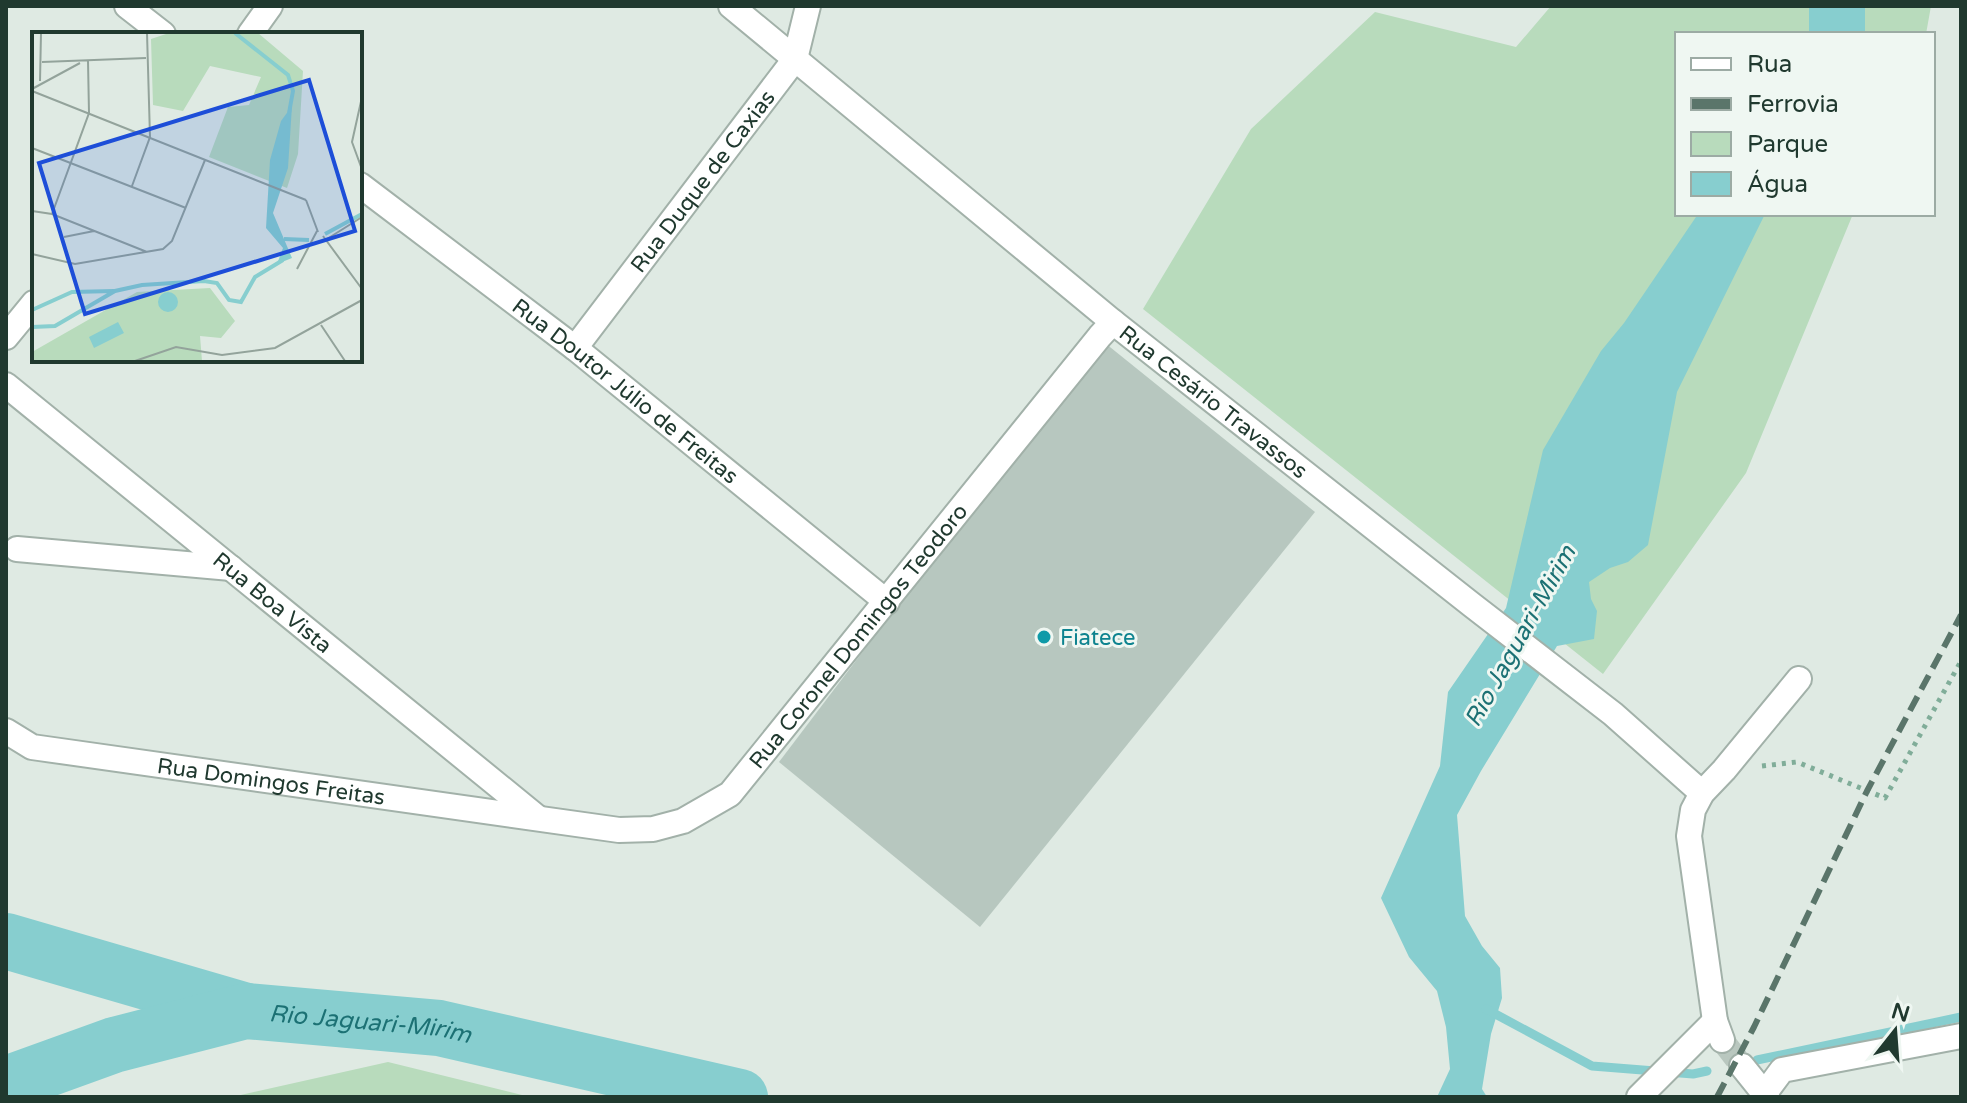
<svg xmlns="http://www.w3.org/2000/svg" width="1967" height="1103" font-family="'Varela Round',sans-serif">
<rect width="100%" height="100%" fill="#dfeae3"/>
<path fill="#b8dbbc" d="M 1551,6 L 1931,6 L 1926,34 L 1677,34 L 1677,214 L 1853,214 L 1746,473 L 1603,674 L 1143,309 L 1251,129 L 1375,12 L 1516,47 Z
M 388,1062 L 530,1097 L 232,1097 Z"/>
<path fill="#87cecf" d="M 1698,214 L 1765,214 L 1677,392 L 1648,545 L 1628,562 L 1610,568 L 1589,582 L 1591,599 L 1597,611 L 1594,639 L 1557,646 L 1481,771 L 1457,815 L 1465,916 L 1482,946 L 1500,968 L 1502,998 L 1491,1034 L 1482,1089 L 1487,1097 L 1437,1097 L 1450,1069 L 1446,1027 L 1437,991 L 1409,957 L 1381,898 L 1440,766 L 1448,692 L 1506,608 L 1543,450 L 1601,351 L 1624,323 Z"/>
<g fill="none" stroke-linecap="round" stroke-linejoin="round">
<path stroke="#87cecf" stroke-width="9" d="M 1486,1009 L 1592,1066 L 1693,1074 L 1707,1071
M 1757,1060 L 1961,1017"/>
<g stroke="#87cecf" stroke-width="56">
<path d="M 1837,6 L 1837,34"/>
<path d="M 6,941 L 246,1011"/>
<path id="s1" d="M 6,1084 L 114,1045 L 246,1011 L 439,1028 L 740,1097"/>
</g>
</g>
<path fill="#b7c7bf" d="M 1100,339 L 1315,512 L 980,927 L 779,762 Z"/>
<g fill="none" stroke-linecap="round" stroke-linejoin="round">
<path stroke="#b9c7bf" stroke-width="24" stroke-dasharray="24 12" stroke-linecap="butt" d="M 1722,1040 L 1742,1066"/>
<g stroke="#a2b1a9" stroke-width="28">
<g id="minor">
<path d="M 127,6 L 163,34"/>
<path id="s2" d="M 731,6 L 1113,322 L 1472,605 L 1613,714 L 1702,793"/>
<path d="M 250,34 L 270,6"/>
<path id="s3" d="M 360,185 L 575,348 L 887,602"/>
<path d="M 6,337 L 34,303"/>
<path id="s4" d="M 575,348 L 795,59 L 808,6"/>
<path id="s5" d="M 6,385 L 538,818"/>
<path d="M 17,549 L 231,568"/>
<path id="s6" d="M 6,731 L 32,747 L 619,830 L 653,829 L 683,821 L 730,794 L 1100,336 L 1113,322"/>
<path d="M 1722,1040 L 1715,1021 L 1689,836 L 1693,810 L 1702,793 L 1724,770 L 1799,679"/>
<path d="M 1742,1066 L 1767,1097"/>
<path d="M 1765,1093 L 1782,1070 L 1961,1036"/>
<path d="M 1639,1097 L 1715,1021"/>
</g>
</g>
<path stroke="#80ad99" stroke-width="5" stroke-dasharray="4 6" stroke-linecap="butt" d="M 1762,766 L 1797,762 L 1885,798 L 1961,661"/>
<use href="#minor" stroke="#fff" stroke-width="24"/>
<path stroke="#5a756a" stroke-width="6" stroke-dasharray="16 8" stroke-linecap="butt" d="M 1717,1097 L 1754,1027 L 1867,791 L 1961,615"/>
</g>
<circle fill="#0f9aa8" stroke="#eff7f2" stroke-width="3" cx="1044" cy="637" r="8"/>
<g text-anchor="middle" stroke-width="6" stroke-linejoin="round" paint-order="stroke">
<g font-size="22" fill="#20392f" stroke="#eff7f2">
<text dy="8" stroke="none"><textPath href="#s4" startOffset="210">Rua Duque de Caxias</textPath></text>
<text dy="8" stroke="none"><textPath href="#s3" startOffset="336">Rua Doutor Júlio de Freitas</textPath></text>
<text dy="8" stroke="none"><textPath href="#s2" startOffset="624">Rua Cesário Travassos</textPath></text>
<text dy="8" stroke="none"><textPath href="#s5" startOffset="344">Rua Boa Vista</textPath></text>
<text dy="8" stroke="none"><textPath href="#s6" startOffset="946">Rua Coronel Domingos Teodoro</textPath></text>
<text dy="8" stroke="none"><textPath href="#s6" startOffset="272">Rua Domingos Freitas</textPath></text>
</g>
<g font-size="22" fill="#0d838f" stroke="#eff7f2" text-anchor="start">
<text x="1060" y="645">Fiatece</text>
</g>
<g font-size="24" font-style="italic" fill="#1c7174" stroke="#eff7f2">
<text transform="translate(1520 636) rotate(-61)" y="8">Rio Jaguari-Mirim</text>
<text dy="8" stroke="none"><textPath href="#s1" startOffset="376">Rio Jaguari-Mirim</textPath></text>
</g>
</g>
<g transform="translate(32 32)">
<rect width="330" height="330" fill="#dfeae3"/>
<path d="M 137,1 L 226,1 L 271,39 L 266,122 L 255,156 L 177,125 L 196,75 L 217,73 L 229,45 L 178,34 L 151,79 L 121,73 L 119,7 ZM 178,256 L 203,289 L 189,306 L 168,304 L 170,329 L 0,329 L 0,320 L 105,260 Z" fill="#b8dbbc"/>
<path d="M 260,74 L 256,136 L 241,181 L 260,226 L 245,232 L 251,216 L 234,196 L 238,128 L 249,89 ZM126 270a10 10 0 1 1 20 0a10 10 0 1 1-20 0ZM 86,290 L 92,301 L 62,316 L 57,305 Z" fill="#87cecf"/>
<path fill="none" stroke="#87cecf" stroke-width="4" d="M 203,1 L 256,43 L 261,59 L 257,81M 293,202 L 330,182M 252,207 L 277,208M 0,278 L 40,260 L 82,259M 0,295 L 23,294 L 83,259 L 110,253 L 172,249 L 185,251 L 197,268 L 209,270 L 223,245 L 251,228"/>
<path fill="none" stroke="#93a39b" stroke-width="2" d="M 10,30 L 114,26M 8,49 L 9,1M 0,57 L 48,31M 0,59 L 274,168M 330,65 L 320,110 L 328,132 L 330,123M 0,116 L 154,176M 100,154 L 118,105 L 115,1M 274,168 L 286,200M 0,179 L 20,182 L 115,220M 20,182 L 57,81 L 56,29M 291,204 L 330,257M 32,205 L 62,199M 295,207 L 330,185M 0,222 L 43,232 L 131,217 L 140,209 L 173,128M 265,237 L 285,199M 289,293 L 313,329M 103,329 L 144,315 L 190,323 L 243,316 L 330,268"/>
<path fill="#1d4ed8" fill-opacity="0.15" stroke="#1d4ed8" stroke-width="4" d="M 277,48 L 323,199 L 53,282 L 7,131 Z"/>
<rect width="330" height="330" fill="none" stroke="#20392f" stroke-width="4"/>
</g>
<rect width="1967" height="1103" fill="none" stroke="#20392f" stroke-width="16"/>
<rect x="1675" y="32" width="260" height="184" fill="#eff7f2" stroke="#9caba4" stroke-width="2"/>
<rect x="1691" y="58" width="40" height="12" fill="#ffffff" stroke="#9caba4" stroke-width="2"/>
<text x="1747" y="72" font-size="24" fill="#20392f">Rua</text>
<rect x="1691" y="98" width="40" height="12" fill="#5a756a" stroke="#9caba4" stroke-width="2"/>
<text x="1747" y="112" font-size="24" fill="#20392f">Ferrovia</text>
<rect x="1691" y="132" width="40" height="24" fill="#b8dbbc" stroke="#9caba4" stroke-width="2"/>
<text x="1747" y="152" font-size="24" fill="#20392f">Parque</text>
<rect x="1691" y="172" width="40" height="24" fill="#87cecf" stroke="#9caba4" stroke-width="2"/>
<text x="1747" y="192" font-size="24" fill="#20392f">Água</text>
<g transform="translate(1895 1031) rotate(17)" stroke="#eff7f2" stroke-width="6" paint-order="stroke">
<path d="M0-6L14 30L0 20L-14 30Z" fill="#20392f"/>
<text y="-12" font-size="22" font-weight="bold" text-anchor="middle" fill="#20392f">N</text>
</g>
</svg>
